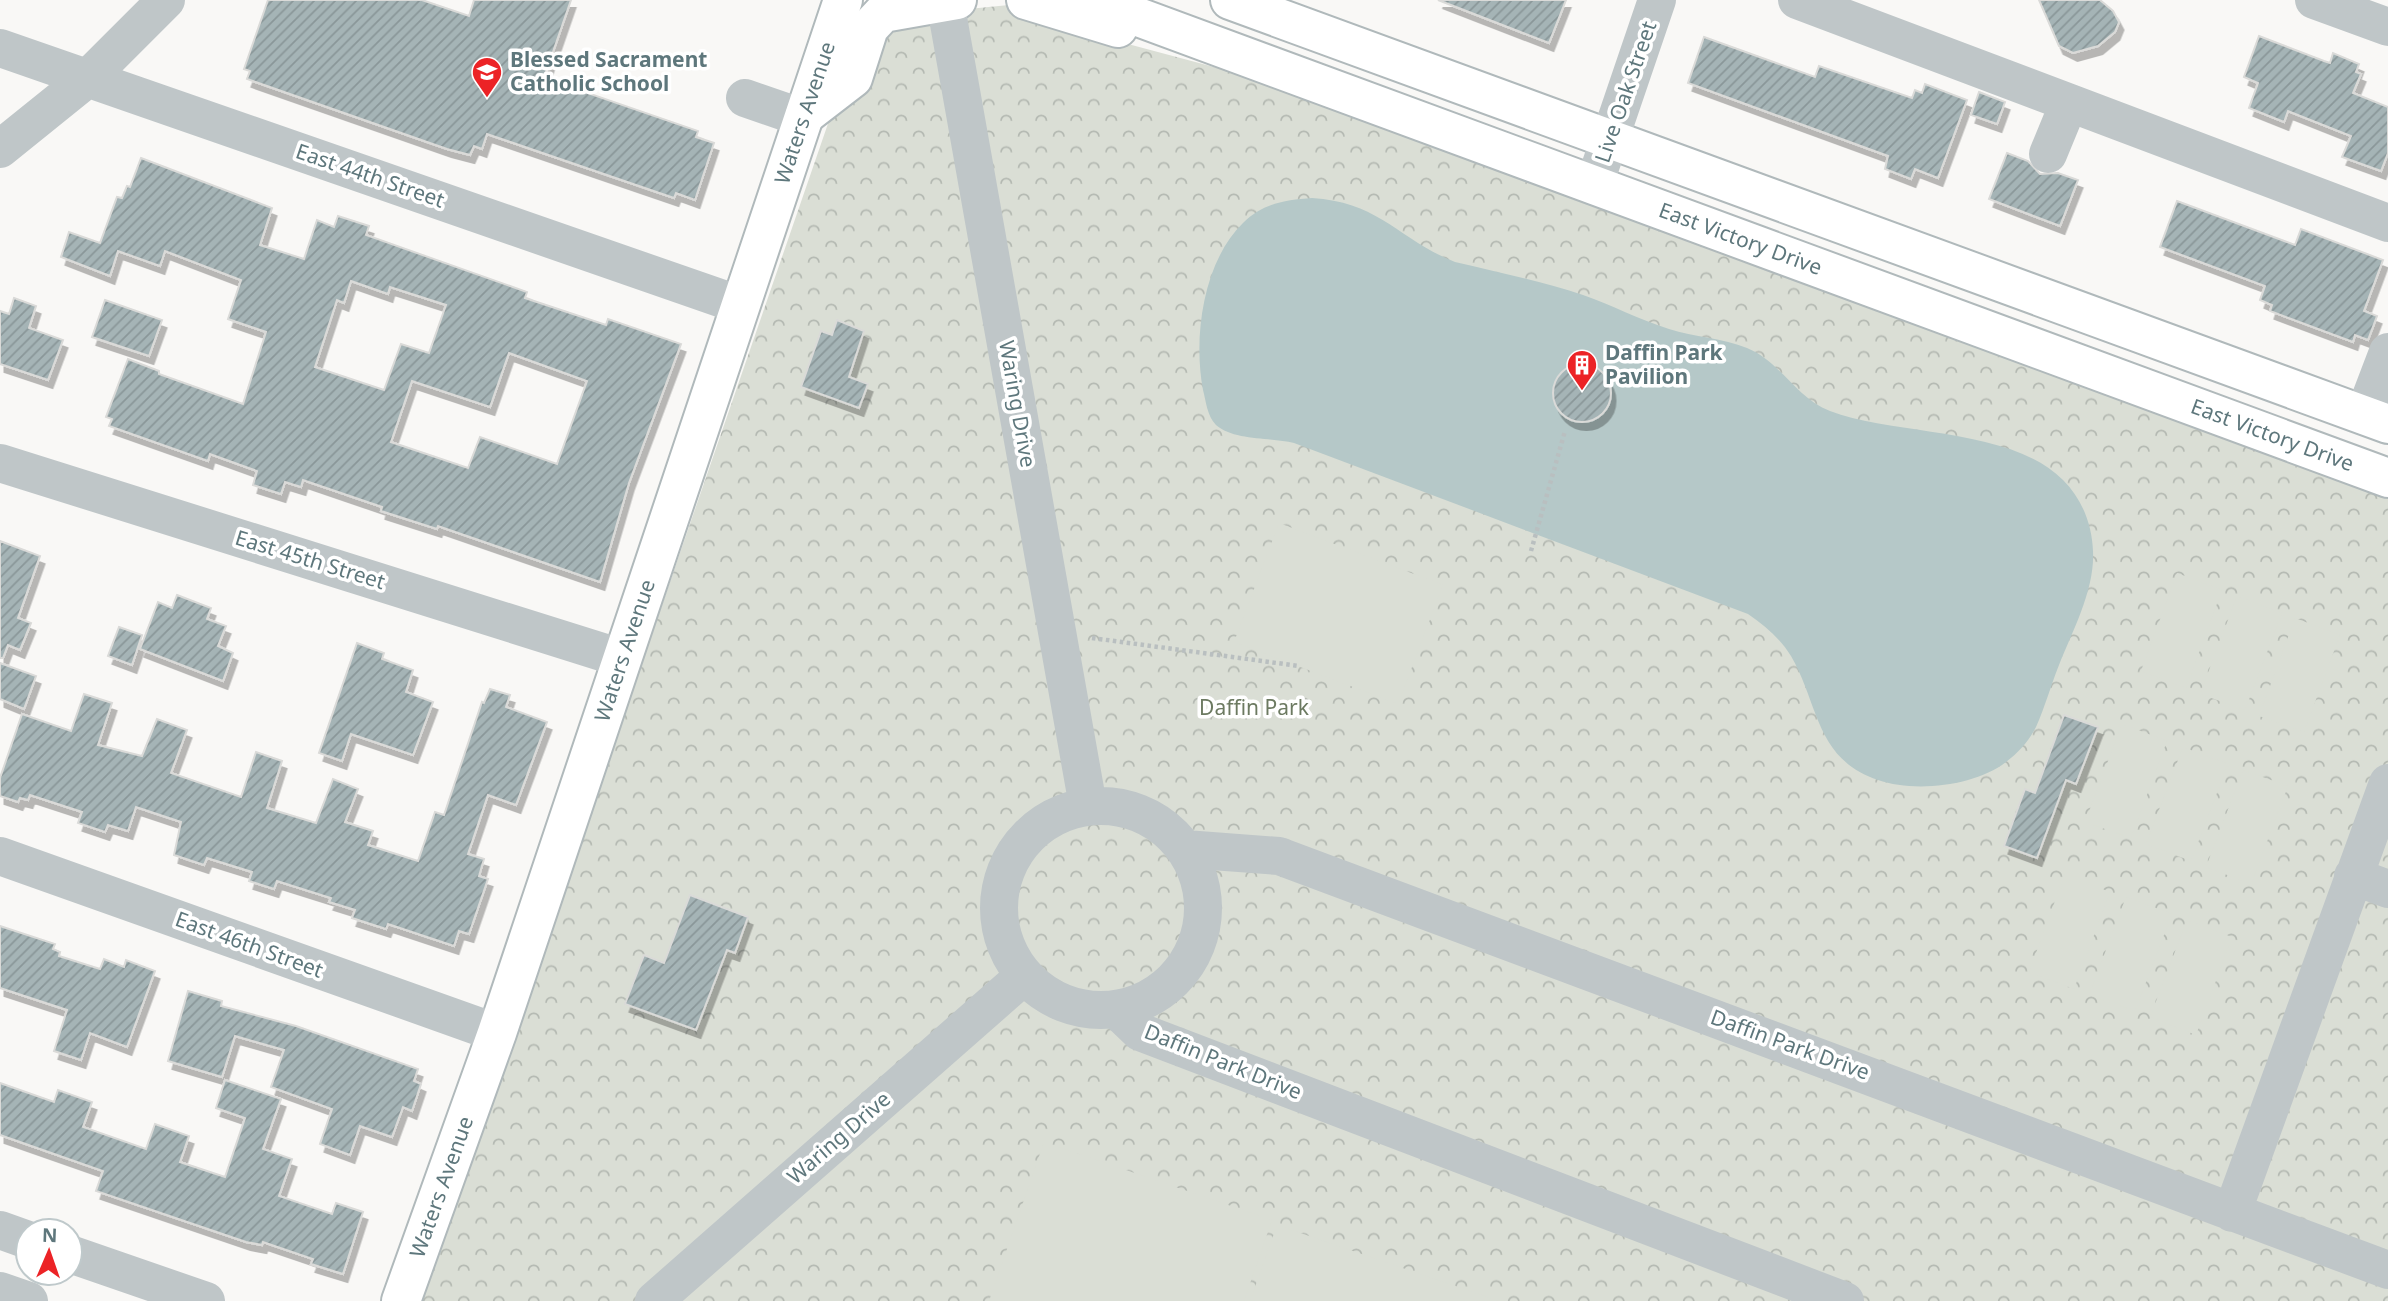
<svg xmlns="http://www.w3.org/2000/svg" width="2388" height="1301" font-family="'Noto Sans',sans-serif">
<defs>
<pattern id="forest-crowns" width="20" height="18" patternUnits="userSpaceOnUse" patternTransform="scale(1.75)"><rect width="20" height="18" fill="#daded5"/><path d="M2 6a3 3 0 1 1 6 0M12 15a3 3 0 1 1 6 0" fill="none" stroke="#b4b9b2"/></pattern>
<pattern id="building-hatch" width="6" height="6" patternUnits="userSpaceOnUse" patternTransform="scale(1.75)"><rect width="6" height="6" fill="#a5b4b6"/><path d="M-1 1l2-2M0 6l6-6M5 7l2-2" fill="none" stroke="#8a9799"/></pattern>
<filter id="shadow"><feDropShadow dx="4.5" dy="8" stdDeviation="0" flood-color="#0004"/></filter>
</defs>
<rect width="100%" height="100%" fill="#f9f8f6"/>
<path fill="url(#forest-crowns)" d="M 1009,5 L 1113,40 L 1281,85 L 2388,499 L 2388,1301 L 422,1301 L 832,112 L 876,34 L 948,11 Z"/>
<path fill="#daded5" d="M 1279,523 L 1443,585 L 1398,704 L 1234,642 Z
M 2177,573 L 2222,590 L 2186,688 L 2141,671 Z
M 2237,596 L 2282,613 L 2245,710 L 2200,694 Z
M 2295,618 L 2340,635 L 2304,732 L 2259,716 Z
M 2122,724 L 2167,741 L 2131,838 L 2085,822 Z
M 2183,747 L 2228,764 L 2191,861 L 2146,844 Z
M 2243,770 L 2288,786 L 2251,884 L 2206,867 Z
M 2065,874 L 2110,892 L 2074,989 L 2029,972 Z
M 2126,897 L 2172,914 L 2135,1011 L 2089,995 Z
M 2187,920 L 2232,937 L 2196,1035 L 2150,1017 Z
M 1044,1142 L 1272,1220 L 1244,1301 L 989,1301 Z
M 1277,1225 L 1499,1301 L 1250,1301 Z"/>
<path fill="#b5c8c8" d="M 1312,198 C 1380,202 1399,240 1455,262 C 1497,272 1541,281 1583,295 C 1612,305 1640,320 1669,329 C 1694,337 1723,338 1747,348 C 1781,362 1796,398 1830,411 C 1896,436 2010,427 2063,480 C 2082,499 2092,524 2093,551 C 2095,589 2073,630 2059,665 C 2051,685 2045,707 2036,727 C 2029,741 2018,753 2006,762 C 1975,786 1915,793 1878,780 C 1815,759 1819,704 1791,656 C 1780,638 1765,626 1748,614 L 1294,443 C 1271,437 1234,441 1216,425 C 1207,416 1206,401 1203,390 C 1193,337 1203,262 1243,223 C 1263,203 1286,200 1312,198 Z"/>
<path fill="url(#building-hatch)" stroke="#dadad8" stroke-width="2" fill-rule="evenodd" filter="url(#shadow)" d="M 268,0 L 422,0 L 469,16 L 474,0 L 571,0 L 544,78 L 698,131 L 696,137 L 714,143 L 695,200 L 676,193 L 674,198 L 487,134 L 482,149 L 474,146 L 470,155 L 447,149 L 247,79 L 250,71 L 244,69 Z
M 1438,0 L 1566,0 L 1549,43 Z
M 2039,0 L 2100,0 L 2113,11 L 2119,22 L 2115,32 L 2098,46 L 2073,53 L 2059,46 Z
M 2259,36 L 2324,61 L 2330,63 L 2333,53 L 2359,64 L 2356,72 L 2361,74 L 2353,93 L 2388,107 L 2388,153 L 2381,171 L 2342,157 L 2351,136 L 2288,111 L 2284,122 L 2249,108 L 2258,83 L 2244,77 Z
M 1704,37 L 1815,77 L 1819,66 L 1912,98 L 1915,90 L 1922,93 L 1925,84 L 1967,100 L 1938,178 L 1915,169 L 1911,179 L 1885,169 L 1888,156 L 1688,83 Z
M 1979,92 L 2005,102 L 1997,124 L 1971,115 Z
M 2007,153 L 2028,161 L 2040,174 L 2058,173 L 2078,180 L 2060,226 L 1989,199 Z
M 141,158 L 272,208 L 260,245 L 304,259 L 317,220 L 334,227 L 338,216 L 369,226 L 366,235 L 527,292 L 525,298 L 606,325 L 608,319 L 681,344 L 629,483 L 600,582 L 438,526 L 437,529 L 381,511 L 382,507 L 303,480 L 301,487 L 285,482 L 281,494 L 253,485 L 257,471 L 210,454 L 208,461 L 109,426 L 112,419 L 106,417 L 128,359 L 159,371 L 159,374 L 243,404 L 266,332 L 228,319 L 241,280 L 165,251 L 160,266 L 118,251 L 110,276 L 61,257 L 69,232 L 100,243 L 117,197 L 122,198 L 127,186 L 130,187 ZM 351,281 L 388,294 L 390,287 L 446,305 L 429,353 L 401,344 L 384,390 L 315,367 L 337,300 L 344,303 ZM 509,353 L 587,381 L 557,464 L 480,437 L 468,468 L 391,442 L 412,381 L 490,407 Z
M 2177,201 L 2295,245 L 2301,229 L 2383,260 L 2364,311 L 2377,316 L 2368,340 L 2355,335 L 2353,342 L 2270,311 L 2272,305 L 2260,300 L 2265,286 L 2160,247 Z
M 14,298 L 36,306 L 29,328 L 63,340 L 48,380 L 0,364 L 0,311 L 9,314 Z
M 105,300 L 162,320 L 149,356 L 92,337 Z
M 837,320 L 864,331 L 849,377 L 868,384 L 859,408 L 801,387 L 821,331 L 832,335 Z
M1553 393a29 29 0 1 1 58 0a29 29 0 1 1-58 0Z
M 0,541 L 40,556 L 18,618 L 31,623 L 20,650 L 8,645 L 3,658 L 0,658 Z
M 177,595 L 211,608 L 207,619 L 226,626 L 218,646 L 233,653 L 223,681 L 140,649 L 158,602 L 172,608 Z
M 119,627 L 142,635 L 132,665 L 108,656 Z
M 357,643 L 384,653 L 382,659 L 413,670 L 406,692 L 433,702 L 413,755 L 351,734 L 342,761 L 319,753 Z
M 0,663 L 36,676 L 24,709 L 0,699 Z
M 490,689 L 510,695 L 506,707 L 547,722 L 516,805 L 488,795 L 468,854 L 484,859 L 479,876 L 488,879 L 469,934 L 459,931 L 454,946 L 388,924 L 386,929 L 352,918 L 355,910 L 329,902 L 331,898 L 277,881 L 274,889 L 249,881 L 252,872 L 207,858 L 204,865 L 174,855 L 181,822 L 136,807 L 128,831 L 108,825 L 105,832 L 78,823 L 82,812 L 30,795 L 28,800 L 20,798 L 18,802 L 0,796 L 0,778 L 22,714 L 71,731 L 84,694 L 112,703 L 98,745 L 142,756 L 157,719 L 187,730 L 171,773 L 241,797 L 256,752 L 282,761 L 267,808 L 316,823 L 333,779 L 358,789 L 345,822 L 373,831 L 368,845 L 418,861 L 435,812 L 444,815 L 482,702 L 484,703 Z
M 2064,715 L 2098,727 L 2076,784 L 2066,780 L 2037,858 L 2004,846 L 2025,789 L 2035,793 Z
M 690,895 L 748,917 L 735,953 L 727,950 L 696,1030 L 625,1004 L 644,955 L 664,963 Z
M 0,926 L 55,944 L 53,949 L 60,952 L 59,956 L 100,969 L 104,959 L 124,967 L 126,960 L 155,971 L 127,1047 L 90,1033 L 81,1060 L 54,1051 L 67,1010 L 0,988 Z
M 188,991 L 222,1001 L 221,1006 L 296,1026 L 418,1069 L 414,1081 L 421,1084 L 412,1111 L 403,1107 L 392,1137 L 360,1126 L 350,1155 L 320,1144 L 332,1109 L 271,1087 L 284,1050 L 235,1036 L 222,1077 L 168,1061 Z
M 225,1080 L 281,1099 L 263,1149 L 292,1159 L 279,1196 L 332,1214 L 336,1203 L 363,1212 L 343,1274 L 311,1264 L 313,1259 L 263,1242 L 262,1245 L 246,1242 L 96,1191 L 103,1171 L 0,1135 L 0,1083 L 54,1102 L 58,1090 L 92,1102 L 83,1127 L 146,1149 L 155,1124 L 189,1136 L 180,1162 L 225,1177 L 245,1118 L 216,1108 Z"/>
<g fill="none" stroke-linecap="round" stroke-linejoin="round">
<g stroke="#b0b9bb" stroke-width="42">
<g id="major">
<path d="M 1026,0 L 1118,28"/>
<path id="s1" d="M 1092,0 L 2388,478"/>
<path d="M 1230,0 L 2388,424"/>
<path d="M 805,115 L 853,78 L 869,28 L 883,13 L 957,0"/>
<path id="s2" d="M 401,1301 L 497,1033 L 843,0"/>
</g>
</g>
<path stroke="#b9bfc0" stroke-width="4.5" stroke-dasharray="3.5 3.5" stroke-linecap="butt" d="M 1531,551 L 1565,431
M 1092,638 L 1299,666"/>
<path stroke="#bfc6c8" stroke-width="38" d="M 1797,0 L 2388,223
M 2314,0 L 2388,27
M 945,1 L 1088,806
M 0,48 L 740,305
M 745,98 L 803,118
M 0,149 L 88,78 L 166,0
M 2048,154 L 2069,103
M 1594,185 L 1657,0
M 2364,415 L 2388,352
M 0,463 L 621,658
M999 908a102 102 0 1 1 204 0a102 102 0 1 1-204 0Z
M 1185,849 L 1279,856 L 2388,1270
M 0,856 L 497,1033
M 2353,876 L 2388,889
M 1116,1009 L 1140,1032 L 1845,1301
M 2232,1213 L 2388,783
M 0,1230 L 28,1240
M 70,1254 L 206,1301
M 0,1291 L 29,1301
M 654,1301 L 1024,976"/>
<use href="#major" stroke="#fff" stroke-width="38"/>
</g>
<defs>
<g id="school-pin" transform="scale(1.575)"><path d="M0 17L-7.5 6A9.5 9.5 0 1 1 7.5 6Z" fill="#ec2326" stroke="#fff"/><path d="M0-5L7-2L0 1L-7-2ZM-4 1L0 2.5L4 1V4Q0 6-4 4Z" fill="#fff"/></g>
<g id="building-pin" transform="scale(1.575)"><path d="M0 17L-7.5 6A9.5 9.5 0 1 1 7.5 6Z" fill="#ec2326" stroke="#fff"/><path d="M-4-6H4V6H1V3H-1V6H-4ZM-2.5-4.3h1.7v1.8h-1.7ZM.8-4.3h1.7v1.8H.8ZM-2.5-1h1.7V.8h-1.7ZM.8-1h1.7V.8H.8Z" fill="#fff"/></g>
</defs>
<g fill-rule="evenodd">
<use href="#school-pin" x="487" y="72"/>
<use href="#building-pin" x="1582" y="365"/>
</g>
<g text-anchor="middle" stroke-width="7" stroke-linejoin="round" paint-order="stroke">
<g font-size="21" font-weight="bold" fill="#5e777c" stroke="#fff" text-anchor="start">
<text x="510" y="67">Blessed Sacrament<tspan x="510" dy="24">Catholic School</tspan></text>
<text x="1605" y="360">Daffin Park<tspan x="1605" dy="24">Pavilion</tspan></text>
</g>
<g font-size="21" fill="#5e777c" stroke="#fff">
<text transform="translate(1626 92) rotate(-71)" y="7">Live Oak Street</text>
<text dy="7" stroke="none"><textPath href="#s2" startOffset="1255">Waters Avenue</textPath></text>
<text transform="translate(370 176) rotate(19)" y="7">East 44th Street</text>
<text dy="7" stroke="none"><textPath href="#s1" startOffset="691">East Victory Drive</textPath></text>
<text transform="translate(1017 404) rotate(80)" y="7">Waring Drive</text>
<text dy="7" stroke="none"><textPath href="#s1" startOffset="1258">East Victory Drive</textPath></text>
<text transform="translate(310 560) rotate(17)" y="7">East 45th Street</text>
<text dy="7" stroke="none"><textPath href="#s2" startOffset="688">Waters Avenue</textPath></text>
<text transform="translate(249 945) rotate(20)" y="7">East 46th Street</text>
<text transform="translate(1790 1045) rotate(20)" y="7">Daffin Park Drive</text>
<text transform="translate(1223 1062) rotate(22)" y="7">Daffin Park Drive</text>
<text transform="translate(839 1138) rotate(-41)" y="7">Waring Drive</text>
<text dy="7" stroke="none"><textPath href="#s2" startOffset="121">Waters Avenue</textPath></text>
</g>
<g font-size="21" fill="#6c7a61" stroke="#fff">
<text x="1254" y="715">Daffin Park</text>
</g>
</g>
<g transform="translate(49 1252) rotate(2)"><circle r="33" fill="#ffffff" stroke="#bfc9cb" stroke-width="2"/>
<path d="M0-5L12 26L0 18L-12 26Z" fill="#ec2326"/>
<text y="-10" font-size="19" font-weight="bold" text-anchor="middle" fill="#5e777c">N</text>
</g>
</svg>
